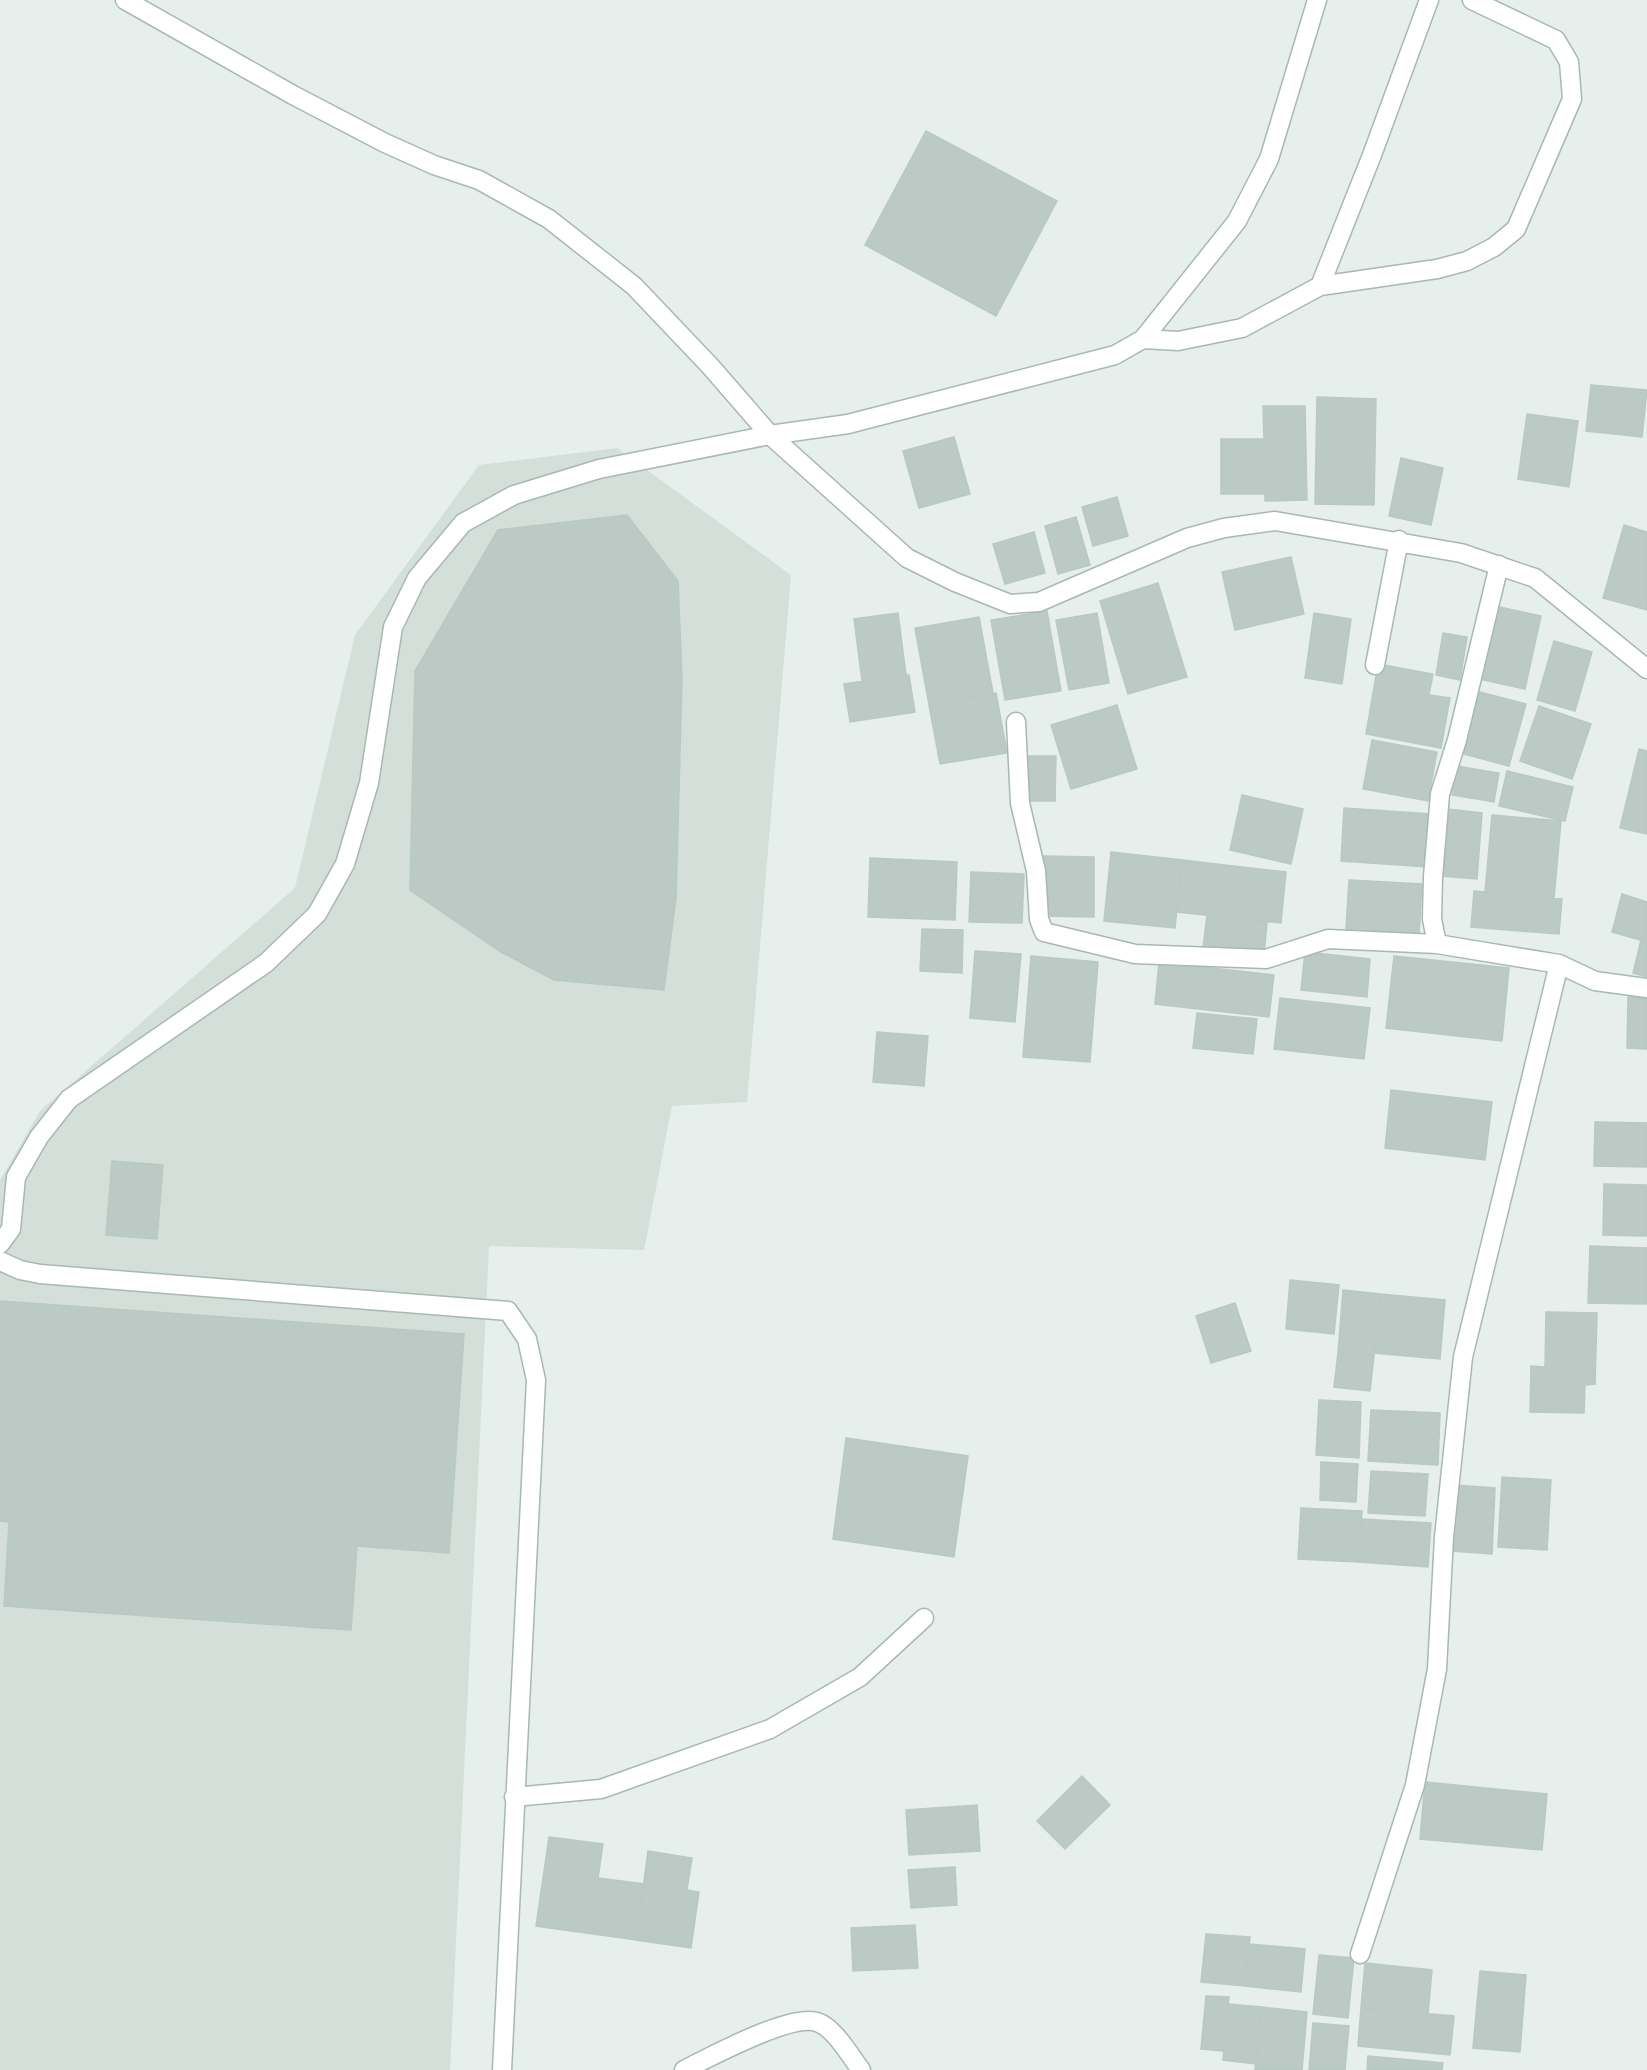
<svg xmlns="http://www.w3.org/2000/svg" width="1647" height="2070" font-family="'Titillium Web',sans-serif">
<rect width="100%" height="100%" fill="#e6efeb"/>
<path fill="#d4dfda" d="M 617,448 L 791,575 L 747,1102 L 672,1106 L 644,1250 L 489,1246 L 450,2070 L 0,2070 L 0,1180 L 40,1111 L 295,888 L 355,635 L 479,465 Z"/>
<path fill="#bbcac4" stroke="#b8c9c2" stroke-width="1.5" d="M 926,131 L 1057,201 L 996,316 L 865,245 Z
M 1591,385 L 1647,390 L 1642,437 L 1586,431 Z
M 1317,397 L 1376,399 L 1374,505 L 1315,504 Z
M 1263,406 L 1305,406 L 1307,500 L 1265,501 L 1265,494 L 1221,494 L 1221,439 L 1264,439 Z
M 1527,414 L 1578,421 L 1569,487 L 1518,479 Z
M 954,437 L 970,494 L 919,508 L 903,451 Z
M 1401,458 L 1443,468 L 1431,525 L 1389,516 Z
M 1117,497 L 1128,536 L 1093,546 L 1082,507 Z
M 627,515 L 678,581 L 682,679 L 676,898 L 664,990 L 554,980 L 501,952 L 410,890 L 415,671 L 498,530 Z
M 1076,517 L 1090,565 L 1058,574 L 1045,526 Z
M 1624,525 L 1647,532 L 1647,610 L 1603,598 Z
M 1034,532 L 1045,573 L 1005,584 L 993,544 Z
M 1291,557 L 1304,614 L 1235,630 L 1222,572 Z
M 1158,583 L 1187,677 L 1128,694 L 1100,601 Z
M 1495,606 L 1541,616 L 1525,689 L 1479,679 Z
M 1047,611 L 1061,691 L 1005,700 L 991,620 Z
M 898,613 L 906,675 L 862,681 L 854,619 Z
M 1097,613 L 1109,683 L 1069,690 L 1056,620 Z
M 1314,613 L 1351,619 L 1342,684 L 1305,678 Z
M 979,617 L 993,693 L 929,705 L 915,628 Z
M 1443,633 L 1467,637 L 1460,680 L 1436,675 Z
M 1554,641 L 1592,652 L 1575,711 L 1537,700 Z
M 1378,664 L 1433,674 L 1429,695 L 1450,698 L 1441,748 L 1366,734 Z
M 909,675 L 915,712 L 850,722 L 844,684 Z
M 1476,691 L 1526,704 L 1509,766 L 1460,753 Z
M 996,693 L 1007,753 L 940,764 L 929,705 Z
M 1117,705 L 1137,769 L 1071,789 L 1051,725 Z
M 1539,706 L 1591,724 L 1572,779 L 1520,761 Z
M 1372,740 L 1437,752 L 1428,801 L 1363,789 Z
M 1639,749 L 1647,751 L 1647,834 L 1620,828 Z
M 1025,756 L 1056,756 L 1055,801 L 1024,801 Z
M 1456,766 L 1499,773 L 1494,802 L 1452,795 Z
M 1507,771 L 1573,787 L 1565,821 L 1499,806 Z
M 1242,795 L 1303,809 L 1291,864 L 1230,850 Z
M 1344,808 L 1431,814 L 1428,867 L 1341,861 Z
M 1447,809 L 1482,813 L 1477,879 L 1441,876 Z
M 1492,815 L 1561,821 L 1554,898 L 1485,892 Z
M 1111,852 L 1182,860 L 1175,928 L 1104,921 Z
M 1042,856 L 1094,857 L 1094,917 L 1041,916 Z
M 870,858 L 957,862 L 955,920 L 868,917 Z
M 1182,860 L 1286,872 L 1281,923 L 1177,912 Z
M 971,872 L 1024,874 L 1022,923 L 969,922 Z
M 1349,880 L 1422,884 L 1419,935 L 1346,930 Z
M 1474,891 L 1562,899 L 1559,934 L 1471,927 Z
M 1622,894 L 1647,902 L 1647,942 L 1612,932 Z
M 1207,915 L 1267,922 L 1264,955 L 1203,948 Z
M 922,929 L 963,930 L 962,973 L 920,971 Z
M 1641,940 L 1647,942 L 1647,977 L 1633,973 Z
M 975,951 L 1021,954 L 1015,1022 L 970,1018 Z
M 1305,952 L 1370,959 L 1367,997 L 1301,990 Z
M 1031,956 L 1098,962 L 1090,1062 L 1023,1057 Z
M 1394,956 L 1509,968 L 1502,1041 L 1386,1028 Z
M 1159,962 L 1274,975 L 1269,1017 L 1155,1004 Z
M 1628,997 L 1647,998 L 1647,1049 L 1627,1048 Z
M 1280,998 L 1370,1008 L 1364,1059 L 1274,1049 Z
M 1197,1013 L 1257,1019 L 1253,1054 L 1193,1048 Z
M 877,1032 L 928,1036 L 924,1086 L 873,1082 Z
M 1391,1090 L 1492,1102 L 1485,1160 L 1385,1148 Z
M 1595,1122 L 1647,1123 L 1647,1167 L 1594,1166 Z
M 112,1161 L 163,1165 L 157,1239 L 106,1235 Z
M 1604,1184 L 1647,1185 L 1647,1236 L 1603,1235 Z
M 1590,1246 L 1647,1248 L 1647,1304 L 1588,1303 Z
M 1290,1280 L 1339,1285 L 1334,1334 L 1286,1329 Z
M 1343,1290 L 1380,1294 L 1374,1356 L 1338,1353 Z
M 1380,1294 L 1445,1300 L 1440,1359 L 1374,1353 Z
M 0,1301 L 464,1334 L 449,1553 L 357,1546 L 351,1630 L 4,1606 L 9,1522 L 0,1521 Z
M 1235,1303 L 1251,1351 L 1211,1363 L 1196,1316 Z
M 1546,1312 L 1597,1313 L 1595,1384 L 1585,1385 L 1584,1413 L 1530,1412 L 1531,1366 L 1545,1367 Z
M 1338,1353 L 1374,1356 L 1370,1391 L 1334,1387 Z
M 1319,1400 L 1361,1402 L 1359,1458 L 1316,1455 Z
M 1371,1410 L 1440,1413 L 1438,1465 L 1368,1461 Z
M 846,1438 L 968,1456 L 954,1557 L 833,1539 Z
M 1321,1462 L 1358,1464 L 1356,1502 L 1320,1500 Z
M 1371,1471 L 1428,1474 L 1425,1516 L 1368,1513 Z
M 1502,1477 L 1551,1480 L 1547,1550 L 1498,1547 Z
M 1455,1485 L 1495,1488 L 1492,1554 L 1452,1551 Z
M 1301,1508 L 1362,1511 L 1359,1562 L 1298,1559 Z
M 1361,1519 L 1431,1523 L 1428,1567 L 1359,1562 Z
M 1082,1776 L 1110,1805 L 1065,1849 L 1037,1821 Z
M 1425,1782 L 1547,1794 L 1542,1850 L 1420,1839 Z
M 977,1805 L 980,1851 L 909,1855 L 906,1810 Z
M 549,1837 L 603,1844 L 598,1878 L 644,1884 L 636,1940 L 536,1926 Z
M 648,1851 L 692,1858 L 687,1890 L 699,1892 L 691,1948 L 636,1940 Z
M 955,1867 L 957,1905 L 911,1908 L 908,1870 Z
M 915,1925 L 918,1968 L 853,1971 L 851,1928 Z
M 1206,1934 L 1250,1937 L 1245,1986 L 1201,1982 Z
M 1249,1944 L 1305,1949 L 1301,1992 L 1245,1986 Z
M 1319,1955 L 1354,1958 L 1348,2018 L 1313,2014 Z
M 1365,1963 L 1432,1970 L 1428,2014 L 1361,2008 Z
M 1480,1971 L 1526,1975 L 1520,2052 L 1473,2048 Z
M 1206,1996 L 1229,1997 L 1223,2051 L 1201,2049 Z
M 1228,2004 L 1261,2007 L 1256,2064 L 1223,2060 Z
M 1261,2007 L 1307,2012 L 1302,2070 L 1255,2070 Z
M 1361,2008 L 1454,2016 L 1450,2055 L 1358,2046 Z
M 1313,2023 L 1349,2026 L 1345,2070 L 1309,2070 Z
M 1368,2056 L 1443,2063 L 1442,2070 L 1367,2070 Z"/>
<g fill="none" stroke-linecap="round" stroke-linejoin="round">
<g stroke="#a8b8b2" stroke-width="21">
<path id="service" d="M 1320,286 L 1372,155 L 1429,0
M 1143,339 L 1178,341 L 1242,328 L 1320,286 L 1437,269 L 1467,261 L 1494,247 L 1516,229 L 1572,99 L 1569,62 L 1556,40 L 1472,0
M 0,1244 L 11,1229 L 16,1177 L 39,1137 L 69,1099 L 266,963 L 317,914 L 345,864 L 369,783 L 393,627 L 417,578 L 463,523 L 514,495 L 599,469 L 770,435 L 848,424 L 1115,355 L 1143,339 L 1237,221 L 1269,159 L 1317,0
M 0,1261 L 20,1270 L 40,1274 L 508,1311 L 527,1339 L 536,1380 L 502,2070
M 514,1797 L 601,1789 L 770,1729 L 860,1677 L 924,1618
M 684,2070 C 710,2057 791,2013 817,2022 C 835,2028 850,2056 861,2070"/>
</g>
<g stroke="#a8b8b2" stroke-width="21">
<path id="minor" d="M 125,0 L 293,95 L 385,143 L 434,165 L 479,180 L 549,219 L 634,286 L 711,367 L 770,435 L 907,558 L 955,582 L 1010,604 L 1039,602 L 1187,538 L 1224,528 L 1275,521 L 1461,553 L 1535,578 L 1647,669
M 1375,665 L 1399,540
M 1016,722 L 1020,803 L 1036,871 L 1039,919 L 1044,932 L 1135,954 L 1266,959 L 1328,939 L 1437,944 L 1559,964 L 1595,981 L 1647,988
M 1437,944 L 1432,919 L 1433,877 L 1440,794 L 1457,740 L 1499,565
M 1360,1954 L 1415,1785 L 1437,1669 L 1444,1537 L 1463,1357 L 1559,964"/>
</g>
<use href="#service" stroke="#fff" stroke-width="18"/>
<use href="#minor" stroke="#fff" stroke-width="18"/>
</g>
</svg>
